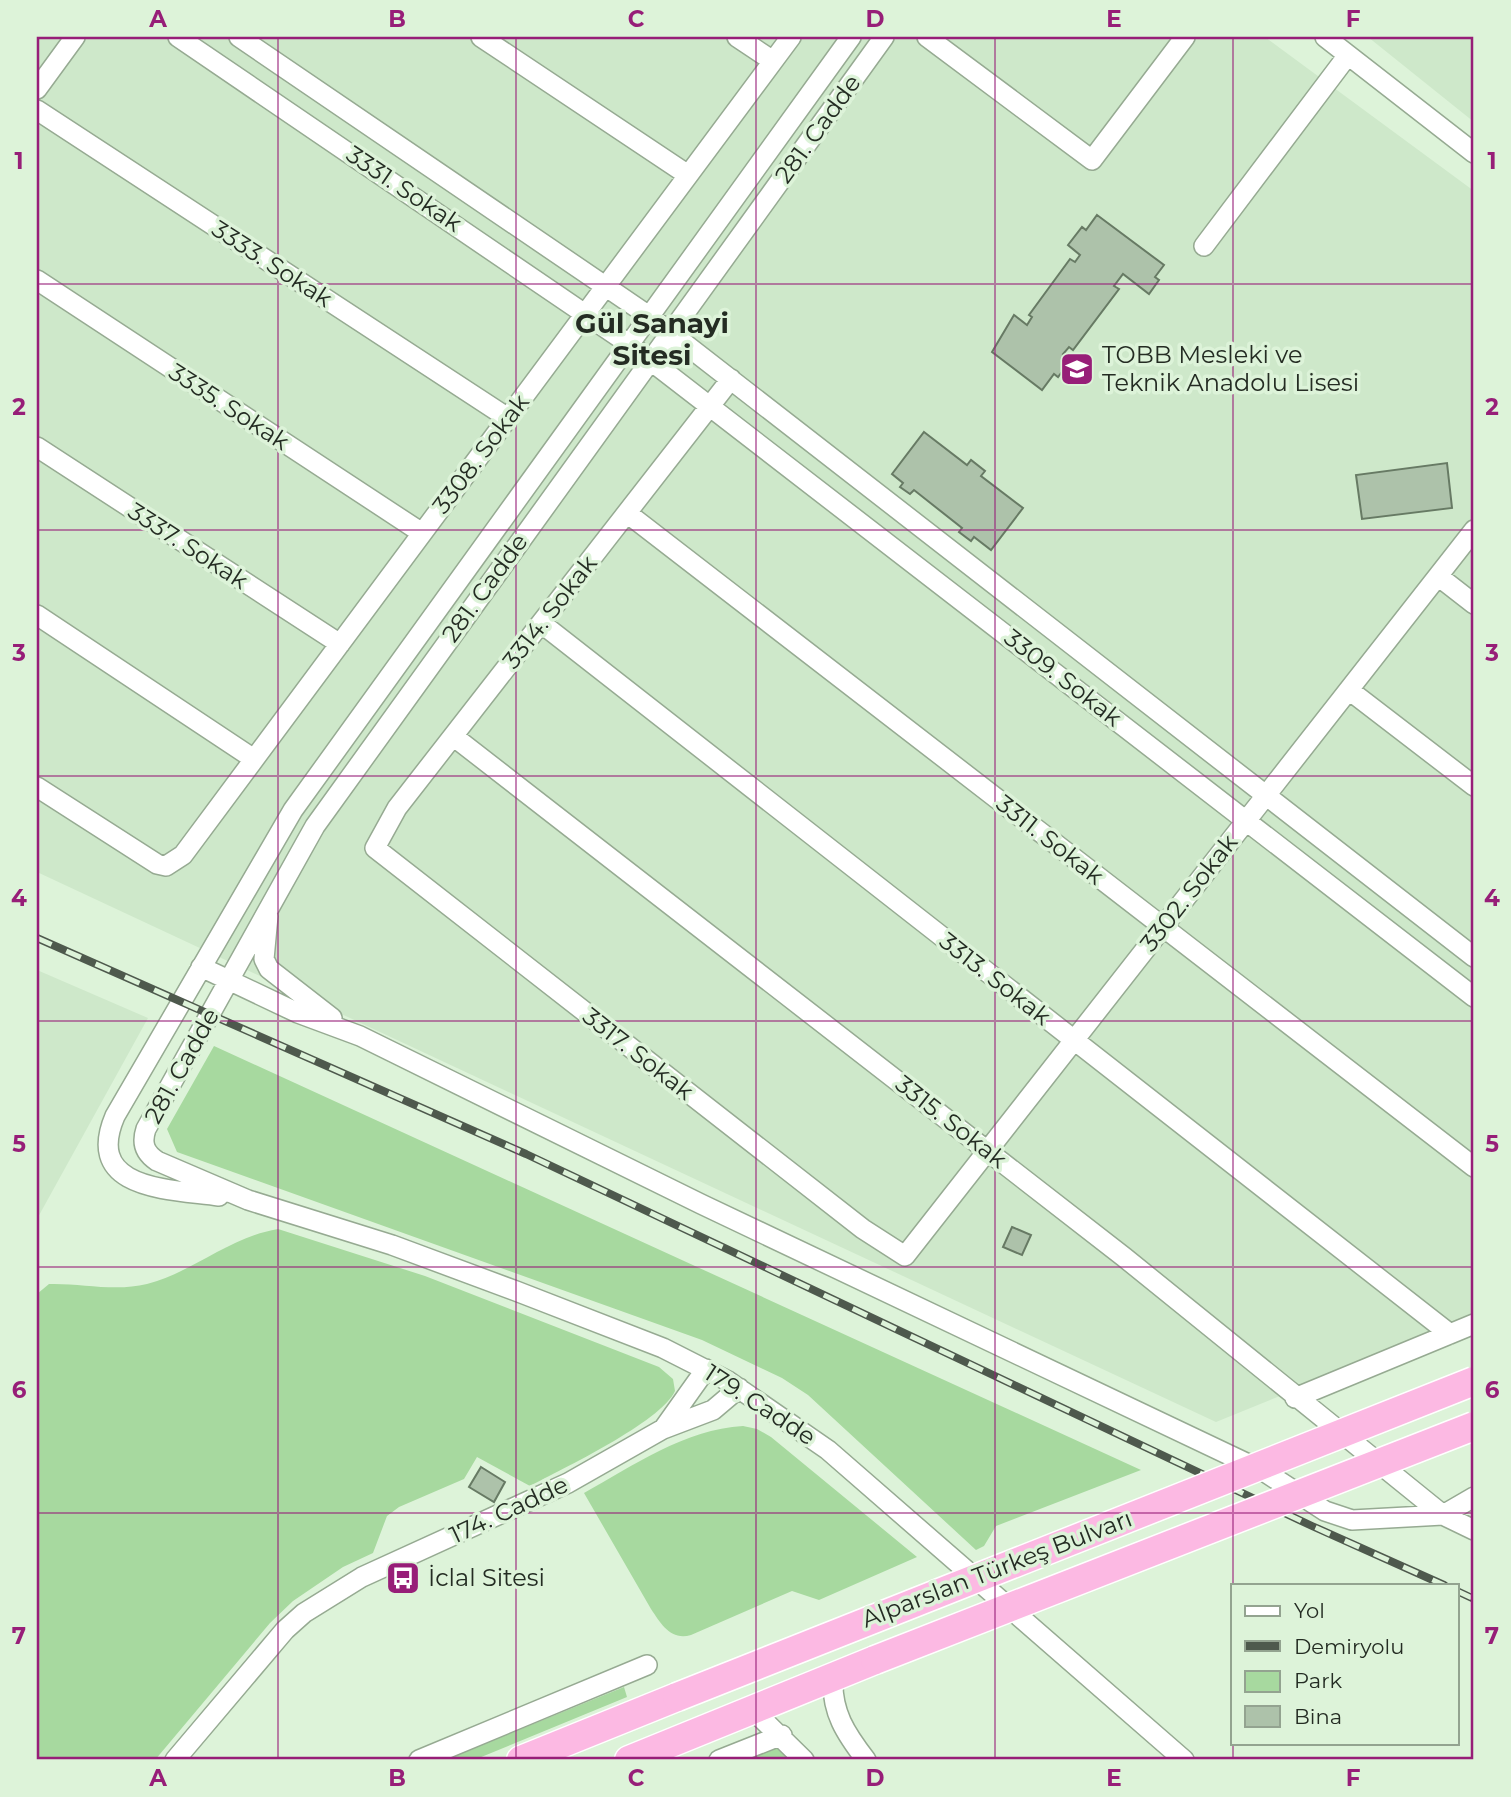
<svg xmlns="http://www.w3.org/2000/svg" width="1511" height="1797" font-family="Montserrat,sans-serif">
<rect width="100%" height="100%" fill="#ddf3d9"/>
<path fill="#cee8ca" d="M 37,37 L 1265,37 L 1474,191 L 1474,1317 L 1216,1422 L 37,872 Z
M 1368,37 L 1474,37 L 1474,122 Z
M 37,970 L 148,1018 L 37,1219 Z"/>
<path fill="#a7d99f" d="M 214,1046 L 1141,1470 L 996,1526 L 984,1546 L 976,1550 L 808,1395 L 782,1378 L 702,1340 L 177,1152 L 167,1129 Z
M 278,1229 L 425,1276 L 659,1367 L 673,1379 L 675,1391 C 661,1422 562,1469 530,1486 L 477,1457 L 464,1479 L 399,1507 L 387,1516 L 373,1553 L 343,1567 L 293,1601 L 270,1623 L 155,1760 L 37,1760 L 37,1294 L 49,1284 C 81,1283 115,1292 147,1284 C 193,1272 230,1237 278,1229 Z
M 743,1426 L 757,1429 L 771,1437 L 917,1557 L 819,1600 L 792,1591 L 691,1635 C 671,1641 661,1624 651,1609 L 584,1493 C 633,1466 685,1429 743,1426 Z
M 624,1687 L 627,1697 L 474,1760 L 445,1760 Z
M 779,1745 L 791,1760 L 741,1760 Z"/>
<path fill="#adc2aa" stroke="#677a64" stroke-width="2" d="M 1097,215 L 1164,265 L 1155,277 L 1159,280 L 1149,294 L 1123,274 L 1114,286 L 1119,289 L 1073,350 L 1069,347 L 1063,354 L 1071,360 L 1058,377 L 1054,374 L 1042,390 L 992,352 L 1014,315 L 1027,325 L 1032,317 L 1029,315 L 1070,259 L 1075,262 L 1080,255 L 1068,245 L 1082,227 L 1086,230 Z
M 924,432 L 967,465 L 971,460 L 985,471 L 981,476 L 1023,508 L 991,550 L 974,537 L 971,541 L 959,532 L 962,528 L 914,490 L 910,494 L 900,487 L 903,483 L 892,474 Z
M 1447,463 L 1452,508 L 1362,519 L 1356,475 Z
M 1012,1227 L 1031,1235 L 1022,1255 L 1003,1247 Z
M 481,1467 L 505,1482 L 494,1502 L 469,1487 Z"/>
<g fill="none" stroke-linecap="round" stroke-linejoin="round">
<g stroke="#96aa92" stroke-width="22">
<path id="minor" d="M 178,37 L 629,344 L 1474,997
M 239,37 L 649,316 L 1474,957
M 481,37 L 688,175
M 737,37 L 773,61
M 884,37 L 315,826 L 146,1129 C 141,1144 145,1153 157,1161 L 248,1200 L 392,1245 L 516,1291 L 663,1348 L 728,1381 L 828,1450 L 1184,1760
M 927,37 L 1092,160 L 1185,37
M 1325,37 L 1474,153
M 37,89 L 75,37
M 37,110 L 508,418
M 1204,246 L 1348,55
M 37,280 L 422,533
M 731,379 L 397,808 L 375,848 L 863,1229 L 905,1256 L 1474,530
M 37,447 L 340,644
M 627,513 L 1474,1167
M 1438,576 L 1474,604
M 37,615 L 254,759
M 541,623 L 1450,1334
M 1349,690 L 1474,786
M 453,736 L 1124,1257 L 1443,1515 L 1474,1530
M 37,787 L 157,864 L 166,866 L 183,855 L 791,37
M 268,916 L 264,959 L 269,969 L 332,1018
M 201,967 L 298,1013 L 360,1036 L 701,1204 L 1265,1472 L 1325,1511 L 1352,1520 L 1443,1515 L 1474,1497
M 219,1196 C 171,1189 83,1191 115,1116 L 293,810 L 851,37
M 1295,1398 L 1474,1324
M 664,1428 L 706,1369
M 833,1677 C 831,1712 846,1734 866,1760
M 753,1710 L 804,1760
M 175,1760 L 285,1630 L 304,1613 L 362,1577 L 568,1483 L 663,1429 L 713,1410 L 739,1388
M 419,1760 L 647,1665
M 719,1760 L 782,1735"/>
</g>
<g stroke="#fff" stroke-width="31">
<path id="highway" d="M 521,1760 L 677,1697
M 629,1760 L 875,1660"/>
</g>
<use href="#minor" stroke="#fff" stroke-width="19"/>
<use href="#highway" stroke="#fcb9e3" stroke-width="28"/>
<g stroke="#4e594d" stroke-width="8">
<path id="rail" d="M 37,938 L 526,1154 L 1312,1526 L 1444,1585
M 1457,1591 L 1474,1599"/>
</g>
<use href="#rail" stroke="#ddf3d9" stroke-width="5" stroke-dasharray="16" stroke-linecap="butt"/>
<g stroke="#fff" stroke-width="31" stroke-linecap="butt">
<path id="highway-bridge" d="M 875,1660 L 1474,1426
M 677,1697 L 1474,1381"/>
</g>
<use href="#highway-bridge" stroke="#fcb9e3" stroke-width="28"/>
</g>
<path fill="none" stroke="#971e78" stroke-width="2" stroke-opacity="0.55" d="M 278,37 L 278,1760M 516,37 L 516,1760M 756,37 L 756,1760M 995,37 L 995,1760M 1233,37 L 1233,1585M 37,284 L 1474,284M 37,530 L 1474,530M 37,776 L 1474,776M 37,1021 L 1474,1021M 37,1267 L 1474,1267M 37,1513 L 1474,1513M 1233,1743 L 1233,1760"/>
<defs>
<g id="school-square" transform="scale(1.75)"><rect x="-9" y="-9" width="18" height="18" rx="4" fill="#971e78" stroke="#ddf3d9"/><path d="M0-5L7-2L0 1L-7-2ZM-4 1L0 2.5L4 1V4Q0 6-4 4Z" fill="#fff"/></g>
<g id="bus-square" transform="scale(1.75)"><rect x="-9" y="-9" width="18" height="18" rx="4" fill="#971e78" stroke="#ddf3d9"/><path d="M-5-6H5V4H4V6H2V4H-2V6H-4V4H-5ZM-3.5-4V0h7V-4ZM-3.5 1.2v1.5H-2V1.2ZM2 1.2v1.5H3.5V1.2Z" fill="#fff"/></g>
</defs>
<g fill-rule="evenodd">
<use href="#school-square" x="1077" y="369"/>
<use href="#bus-square" x="403" y="1578"/>
</g>
<g text-anchor="middle" stroke-width="7" stroke-linejoin="round" paint-order="stroke">
<g font-size="24" fill="#242c23" stroke="#ddf3d9">
<text transform="translate(818 129) rotate(-54)" y="8">281. Cadde</text>
<text transform="translate(404 189) rotate(34)" y="8">3331. Sokak</text>
<text transform="translate(272 264) rotate(33)" y="8">3333. Sokak</text>
<text transform="translate(229 407) rotate(33)" y="8">3335. Sokak</text>
<text transform="translate(481 454) rotate(-53)" y="8">3308. Sokak</text>
<text transform="translate(188 546) rotate(33)" y="8">3337. Sokak</text>
<text transform="translate(485 588) rotate(-54)" y="8">281. Cadde</text>
<text transform="translate(550 612) rotate(-52)" y="8">3314. Sokak</text>
<text transform="translate(1063 678) rotate(38)" y="8">3309. Sokak</text>
<text transform="translate(1050 840) rotate(38)" y="8">3311. Sokak</text>
<text transform="translate(1189 893) rotate(-52)" y="8">3302. Sokak</text>
<text transform="translate(995 979) rotate(38)" y="8">3313. Sokak</text>
<text transform="translate(638 1054) rotate(38)" y="8">3317. Sokak</text>
<text transform="translate(182 1066) rotate(-61)" y="8">281. Cadde</text>
<text transform="translate(951 1122) rotate(38)" y="8">3315. Sokak</text>
<text transform="translate(760 1405) rotate(33)" y="8">179. Cadde</text>
<text transform="translate(509 1510) rotate(-25)" y="8">174. Cadde</text>
<text transform="translate(997 1569) rotate(-21)" y="8">Alparslan Türkeş Bulvarı</text>
</g>
<g font-size="24" fill="#242c23" stroke="#ddf3d9" text-anchor="start">
<text x="1102" y="363">TOBB Mesleki ve<tspan x="1102" dy="28">Teknik Anadolu Lisesi</tspan></text>
<text x="428" y="1586">İclal Sitesi</text>
</g>
<g font-size="28" font-weight="bold" fill="#242c23" stroke="#ddf3d9">
<text x="652" y="333">Gül Sanayi<tspan x="652" dy="32">Sitesi</tspan></text>
</g>
</g>
<rect width="1511" height="1797" fill="none" stroke="#ddf3d9" stroke-width="77"/>
<rect x="1231" y="1584" width="228" height="161" fill="#ddf3d9" stroke="#93a390" stroke-width="2"/>
<rect x="1245" y="1606" width="35" height="10" fill="#ffffff" stroke="#93a390" stroke-width="2"/>
<text x="1294" y="1618" font-size="21" fill="#242c23">Yol</text>
<rect x="1245" y="1641" width="35" height="10" fill="#4e594d" stroke="#93a390" stroke-width="2"/>
<text x="1294" y="1654" font-size="21" fill="#242c23">Demiryolu</text>
<rect x="1245" y="1671" width="35" height="21" fill="#a7d99f" stroke="#93a390" stroke-width="2"/>
<text x="1294" y="1688" font-size="21" fill="#242c23">Park</text>
<rect x="1245" y="1706" width="35" height="21" fill="#adc2aa" stroke="#93a390" stroke-width="2"/>
<text x="1294" y="1724" font-size="21" fill="#242c23">Bina</text>
<rect x="38" y="38" width="1434" height="1720" fill="none" stroke="#971e78" stroke-width="2.5"/>
<g font-size="23" text-anchor="middle" font-weight="bold" fill="#971e78">
<text x="158" y="27">A</text>
<text x="397" y="27">B</text>
<text x="636" y="27">C</text>
<text x="875" y="27">D</text>
<text x="1114" y="27">E</text>
<text x="1353" y="27">F</text>
<text x="19" y="169">1</text>
<text x="1492" y="169">1</text>
<text x="19" y="415">2</text>
<text x="1492" y="415">2</text>
<text x="19" y="661">3</text>
<text x="1492" y="661">3</text>
<text x="19" y="906">4</text>
<text x="1492" y="906">4</text>
<text x="19" y="1152">5</text>
<text x="1492" y="1152">5</text>
<text x="19" y="1398">6</text>
<text x="1492" y="1398">6</text>
<text x="19" y="1644">7</text>
<text x="1492" y="1644">7</text>
<text x="158" y="1786">A</text>
<text x="397" y="1786">B</text>
<text x="636" y="1786">C</text>
<text x="875" y="1786">D</text>
<text x="1114" y="1786">E</text>
<text x="1353" y="1786">F</text>
</g>
</svg>
